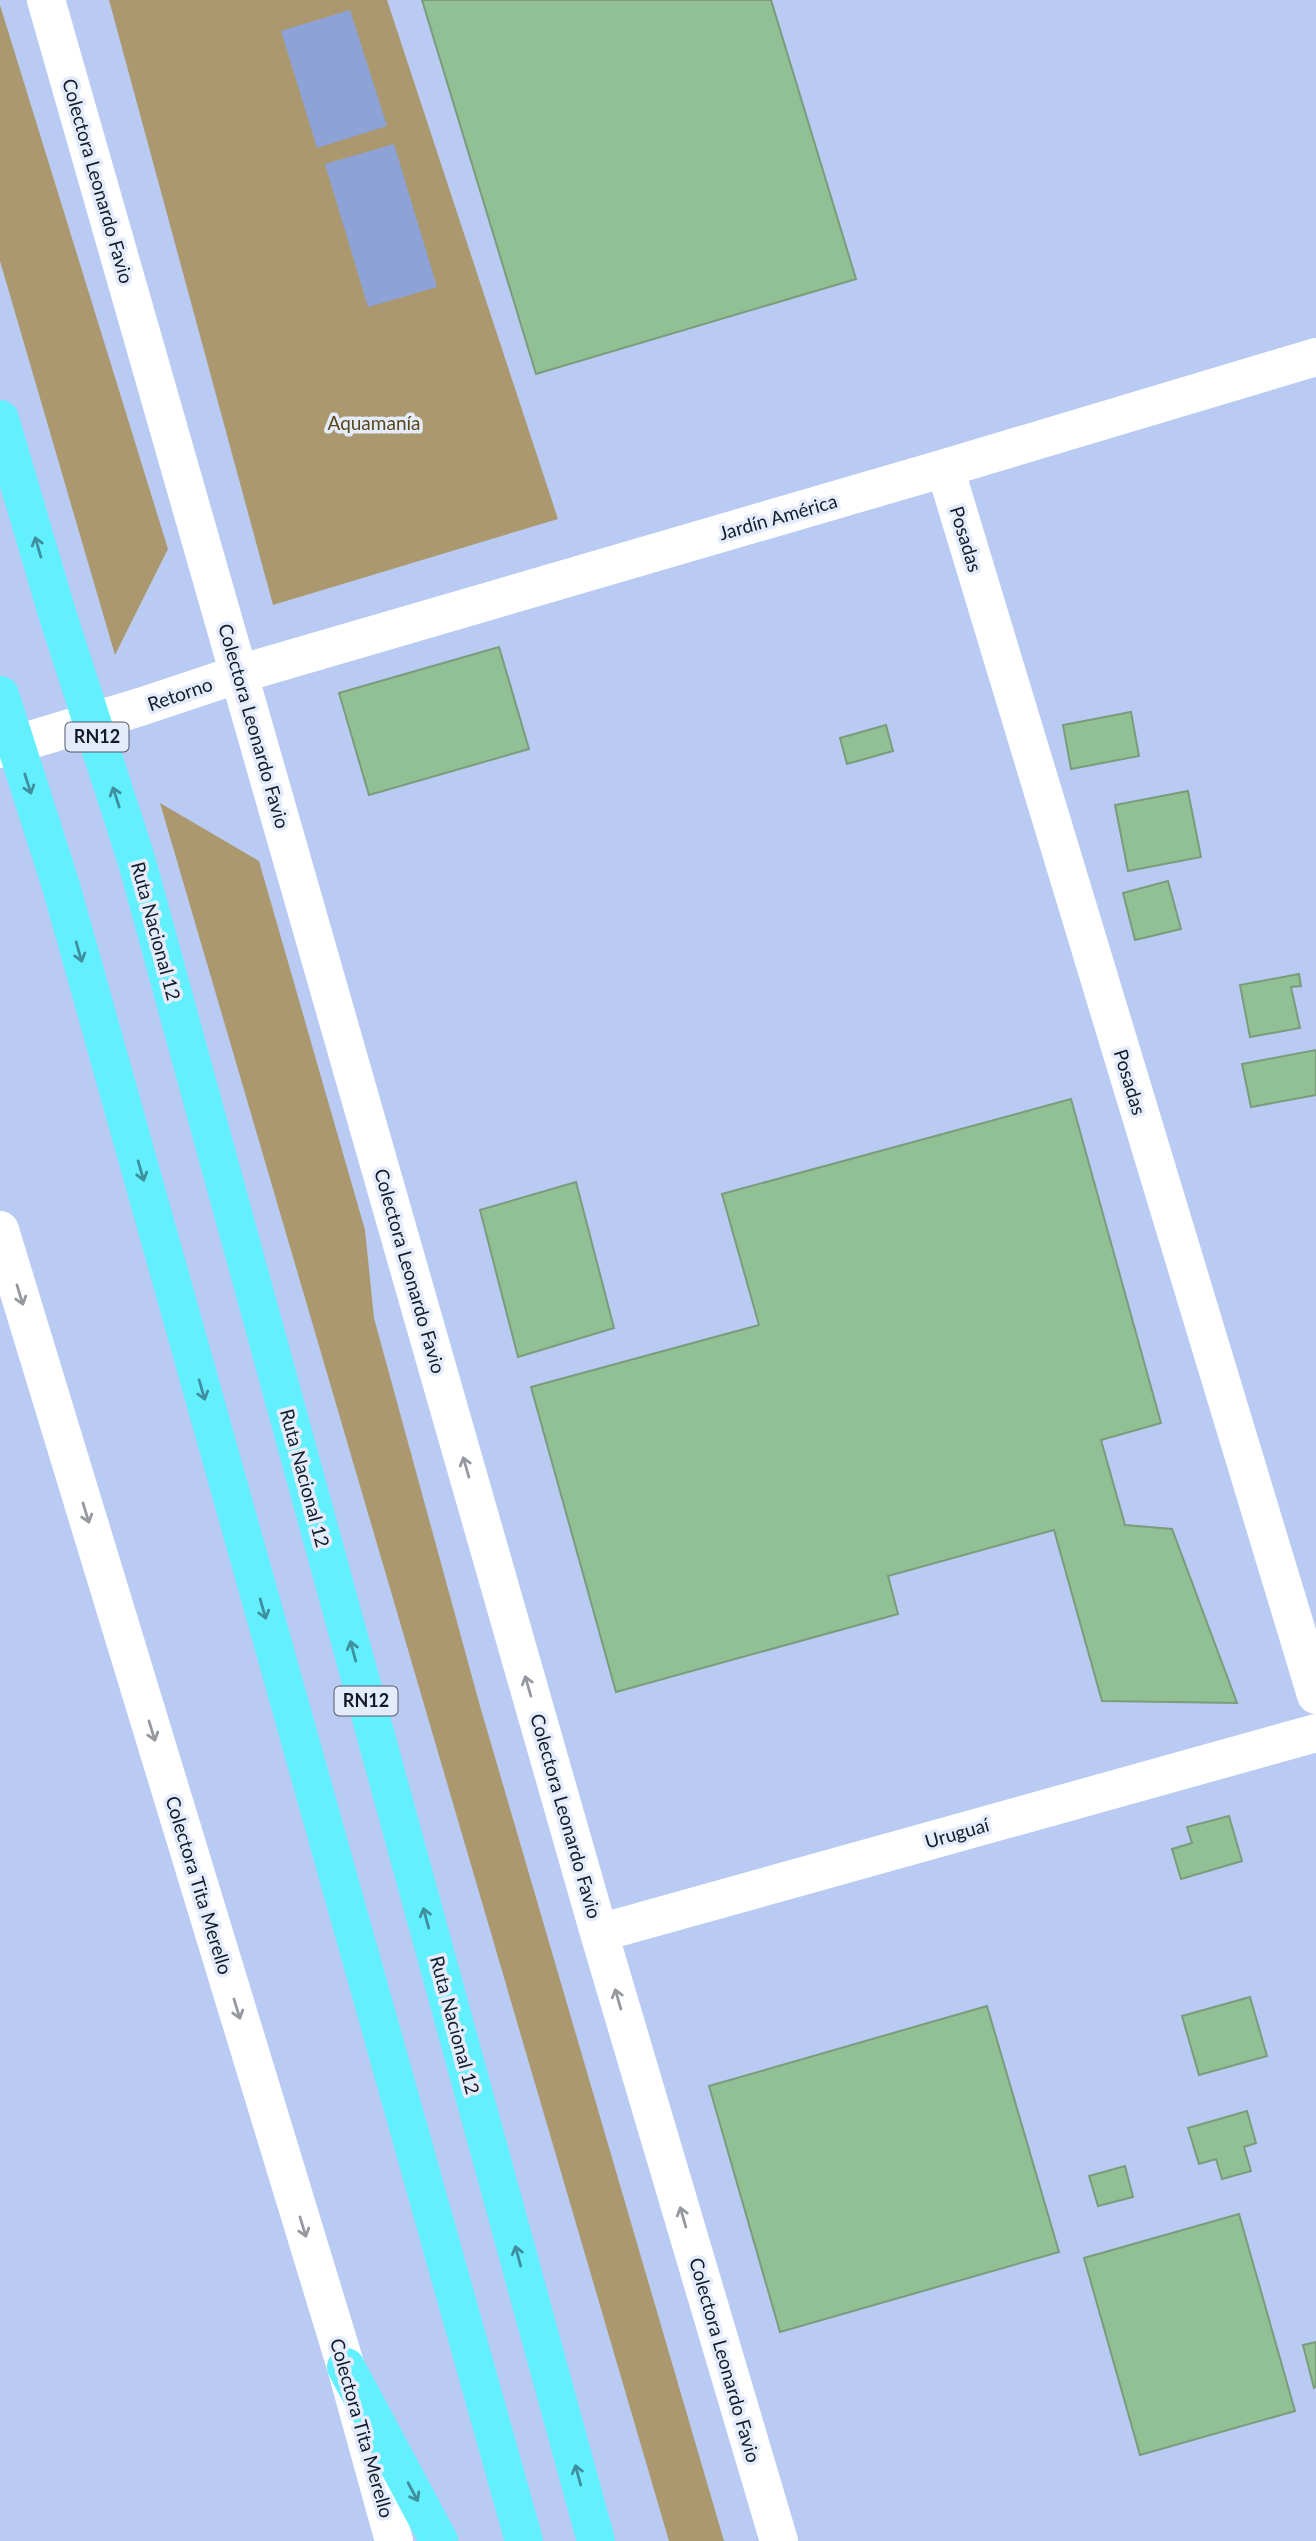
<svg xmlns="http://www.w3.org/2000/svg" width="1316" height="2541" font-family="Lato,sans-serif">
<rect width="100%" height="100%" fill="#b9cbf3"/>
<path fill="#ab986f" d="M 109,0 L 387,0 L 558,519 L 273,605 Z
M 0,5 L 168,549 L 115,655 L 0,261 Z
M 160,803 L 259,861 L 365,1230 L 374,1318 L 480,1706 L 724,2541 L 669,2541 Z"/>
<path fill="#8da3d7" d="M 350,10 L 387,126 L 317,148 L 281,31 Z
M 394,144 L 437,287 L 368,307 L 325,164 Z"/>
<path fill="#90c093" stroke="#7b9c7c" stroke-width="2" d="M 422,0 L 771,0 L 856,279 L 536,374 Z
M 499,647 L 529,749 L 369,795 L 339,693 Z
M 1131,712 L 1139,756 L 1071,769 L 1063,725 Z
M 886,725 L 893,751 L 847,764 L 840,738 Z
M 1188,791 L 1201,857 L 1128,871 L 1115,805 Z
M 1168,881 L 1181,929 L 1135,940 L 1123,893 Z
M 1299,974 L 1301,986 L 1291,987 L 1300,1028 L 1250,1037 L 1240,985 Z
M 1316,1050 L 1316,1095 L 1251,1107 L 1242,1064 Z
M 1071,1099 L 1161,1423 L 1101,1440 L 1125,1525 L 1172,1529 L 1237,1703 L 1102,1701 L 1054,1530 L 888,1576 L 898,1614 L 616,1692 L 531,1387 L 759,1325 L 722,1194 Z
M 576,1182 L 614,1328 L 518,1357 L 480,1210 Z
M 1229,1816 L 1242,1861 L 1181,1879 L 1172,1849 L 1192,1843 L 1187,1827 Z
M 1250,1997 L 1267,2056 L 1199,2075 L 1182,2016 Z
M 987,2006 L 1059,2252 L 780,2332 L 709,2086 Z
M 1247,2111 L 1256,2143 L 1244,2147 L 1251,2171 L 1222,2179 L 1216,2159 L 1199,2164 L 1188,2128 Z
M 1125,2166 L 1133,2197 L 1098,2206 L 1089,2176 Z
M 1239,2214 L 1295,2411 L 1140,2455 L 1084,2258 Z
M 1316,2342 L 1316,2387 L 1314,2388 L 1303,2345 Z"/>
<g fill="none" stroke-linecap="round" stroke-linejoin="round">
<path stroke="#fff" stroke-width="38" d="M 46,0 L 599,1933 L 779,2541
M 945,468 L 1316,1695
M 140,707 L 239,674 L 945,468 L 1316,357
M 0,1230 L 346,2367 L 394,2541
M 599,1933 L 1316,1733"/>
<path stroke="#fff" stroke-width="38" d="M 0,749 L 140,707"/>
<path stroke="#62effe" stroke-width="38" d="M 0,419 L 57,613 L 137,862 L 596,2541
M 0,695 L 61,886 L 524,2541
M 346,2367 L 439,2541"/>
</g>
<defs><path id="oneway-shaft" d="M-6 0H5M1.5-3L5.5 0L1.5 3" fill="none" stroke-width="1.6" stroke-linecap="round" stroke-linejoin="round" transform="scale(1.75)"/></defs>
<g stroke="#3f8f9e">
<use href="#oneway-shaft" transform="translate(38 547) rotate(-106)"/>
<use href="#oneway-shaft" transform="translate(28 784) rotate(72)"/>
<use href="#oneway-shaft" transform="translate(116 797) rotate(-108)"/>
<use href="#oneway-shaft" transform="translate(79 952) rotate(74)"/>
<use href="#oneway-shaft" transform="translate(141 1171) rotate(74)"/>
<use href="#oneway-shaft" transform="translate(202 1390) rotate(74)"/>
<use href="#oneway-shaft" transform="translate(263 1609) rotate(74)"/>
<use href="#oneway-shaft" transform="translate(353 1651) rotate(-105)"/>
<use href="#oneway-shaft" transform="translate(426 1918) rotate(-105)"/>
<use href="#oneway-shaft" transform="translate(518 2256) rotate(-105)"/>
<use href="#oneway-shaft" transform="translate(578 2475) rotate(-105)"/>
<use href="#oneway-shaft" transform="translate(413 2492) rotate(62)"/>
</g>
<g stroke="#95989e">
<use href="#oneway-shaft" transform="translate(20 1295) rotate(73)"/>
<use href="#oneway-shaft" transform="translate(466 1467) rotate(-106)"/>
<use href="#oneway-shaft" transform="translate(86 1513) rotate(73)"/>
<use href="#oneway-shaft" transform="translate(528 1686) rotate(-106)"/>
<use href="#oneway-shaft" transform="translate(152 1731) rotate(73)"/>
<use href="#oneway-shaft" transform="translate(618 1999) rotate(-106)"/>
<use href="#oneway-shaft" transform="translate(237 2009) rotate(73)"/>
<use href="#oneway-shaft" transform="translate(683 2217) rotate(-106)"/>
<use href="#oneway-shaft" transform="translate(303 2227) rotate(73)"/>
</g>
<g text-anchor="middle" stroke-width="7" stroke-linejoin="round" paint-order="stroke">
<g fill="#e4ecfc" stroke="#525968" stroke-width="2">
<rect x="65.5" y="722.5" width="63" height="29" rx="5"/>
<rect x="334.5" y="1686.5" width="63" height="29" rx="5"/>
</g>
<g font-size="18" font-weight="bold" fill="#141a28">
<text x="97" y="743">RN12</text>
<text x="366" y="1707">RN12</text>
</g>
<g font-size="19" fill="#141a28" stroke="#e4ecfc">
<text transform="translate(98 181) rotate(74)" y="7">Colectora Leonardo Favio</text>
<text transform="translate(778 517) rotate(-16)" y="7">Jardín América</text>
<text transform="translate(966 539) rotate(73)" y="7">Posadas</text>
<text transform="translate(180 694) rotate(-19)" y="7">Retorno</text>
<text transform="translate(254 726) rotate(74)" y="7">Colectora Leonardo Favio</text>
<text transform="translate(156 931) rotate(75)" y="7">Ruta Nacional 12</text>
<text transform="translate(1130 1082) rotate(73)" y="7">Posadas</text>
<text transform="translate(410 1271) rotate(74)" y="7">Colectora Leonardo Favio</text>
<text transform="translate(305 1478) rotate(75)" y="7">Ruta Nacional 12</text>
<text transform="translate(566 1816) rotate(74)" y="7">Colectora Leonardo Favio</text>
<text transform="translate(957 1833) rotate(-16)" y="7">Uruguaí</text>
<text transform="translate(199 1885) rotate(73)" y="7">Colectora Tita Merello</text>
<text transform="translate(455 2025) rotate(75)" y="7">Ruta Nacional 12</text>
<text transform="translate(725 2360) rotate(74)" y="7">Colectora Leonardo Favio</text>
<text transform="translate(362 2428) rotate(74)" y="7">Colectora Tita Merello</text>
</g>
<g font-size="19" fill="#594619" stroke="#e4ecfc">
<text x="374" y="430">Aquamanía</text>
</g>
</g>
</svg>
